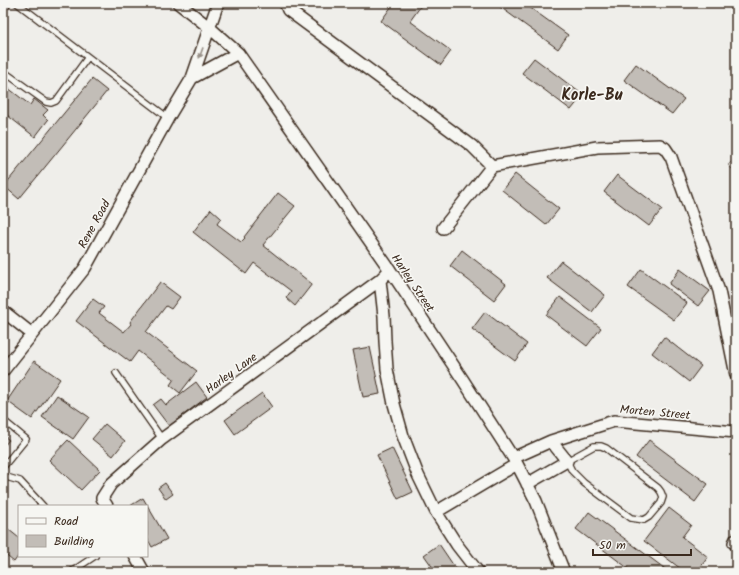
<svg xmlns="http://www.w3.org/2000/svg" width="739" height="575" font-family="Kalam,sans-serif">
<rect width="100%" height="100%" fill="#efeeea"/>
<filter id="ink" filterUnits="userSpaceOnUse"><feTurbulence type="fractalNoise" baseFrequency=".025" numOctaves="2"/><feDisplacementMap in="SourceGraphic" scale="8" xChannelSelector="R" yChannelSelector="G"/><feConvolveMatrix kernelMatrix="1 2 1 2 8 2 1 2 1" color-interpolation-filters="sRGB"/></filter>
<g filter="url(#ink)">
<path fill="#d4d1cc" stroke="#887e75" d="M 736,157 L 736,173 L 728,165 Z"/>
<path fill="#c2bdb7" stroke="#3b2a1e" d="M 394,3 L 423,3 L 410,21 L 451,51 L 441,65 L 381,21 Z
M 496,3 L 526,3 L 525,4 L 568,35 L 558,49 L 496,4 Z
M 534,58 L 583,95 L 571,110 L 522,73 Z
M 636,64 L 684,99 L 672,114 L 624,80 Z
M 92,79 L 107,91 L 19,199 L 4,186 Z
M 3,84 L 30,105 L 34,99 L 48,110 L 43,115 L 48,120 L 35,137 L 3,112 Z
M 515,174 L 559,209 L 546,225 L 502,190 Z
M 617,175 L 662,209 L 649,226 L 604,192 Z
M 278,193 L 295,206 L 263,245 L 312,284 L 295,306 L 286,298 L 291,291 L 254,263 L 246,274 L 193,232 L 211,209 L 221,218 L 217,224 L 241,242 L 245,238 L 244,237 Z
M 462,250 L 506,284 L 494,300 L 450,266 Z
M 561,261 L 605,295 L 592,312 L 547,278 Z
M 641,269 L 687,303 L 674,320 L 628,287 Z
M 680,269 L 710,291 L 698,306 L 669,284 Z
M 160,282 L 180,297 L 171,309 L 166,306 L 146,332 L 197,371 L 180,393 L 170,385 L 174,379 L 138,351 L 130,362 L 76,321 L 93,299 L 104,307 L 99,313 L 124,332 L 131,324 L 130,322 Z
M 560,297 L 601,328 L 587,346 L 546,315 Z
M 485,312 L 527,344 L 515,361 L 472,329 Z
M 664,337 L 701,366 L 689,382 L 652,353 Z
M 370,347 L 380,394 L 363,397 L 353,350 Z
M 34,361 L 60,379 L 32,419 L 7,401 Z
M 196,382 L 207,397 L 169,426 L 153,405 L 161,399 L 166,405 Z
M 262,393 L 272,407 L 235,434 L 225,420 Z
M 57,395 L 89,417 L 73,439 L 42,417 Z
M 105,424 L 125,441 L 113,456 L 92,439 Z
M 3,435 L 9,440 L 3,447 Z
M 68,440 L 100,470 L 81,490 L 49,460 Z
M 649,440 L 708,484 L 695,502 L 636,457 Z
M 392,448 L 413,492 L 398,499 L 377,455 Z
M 165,483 L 173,494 L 166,499 L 158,488 Z
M 143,498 L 167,539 L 152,547 L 147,538 L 147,506 L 130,506 Z
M 669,508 L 691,525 L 682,537 L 708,557 L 697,572 L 685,572 L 644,541 Z
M 589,512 L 668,571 L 667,572 L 633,572 L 576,529 Z
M 3,525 L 19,538 L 19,555 L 14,562 L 3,553 Z
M 439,544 L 458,572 L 436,572 L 424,555 Z"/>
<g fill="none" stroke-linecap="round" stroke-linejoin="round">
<g stroke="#3b2a1e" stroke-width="8">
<path id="lane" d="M 17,3 L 168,118
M 3,10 L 8,3
M 3,71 L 46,102 L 51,103 L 56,101 L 88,57
M 116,373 L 162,439
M 3,420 L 26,439 L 3,467
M 594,446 L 601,446 L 606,448 L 658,488 L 661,492 L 663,497 L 661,503 L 649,517 L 644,520 L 631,518 L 584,483 L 572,471 L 567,461 Z
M 3,476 L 20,481 L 43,506
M 71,572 L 95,556"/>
</g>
<g stroke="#3b2a1e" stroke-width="14">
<path id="street" d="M 178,3 L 210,28 L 238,53 L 390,270 L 463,380 L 517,464 L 536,501 L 564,572
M 285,3 L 288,10 L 472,146 L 492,166
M 192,78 L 238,53
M 443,228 L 492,166 L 597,147 L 660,145 L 665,148 L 671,157 L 719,291 L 736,375
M 380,280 L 384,316 L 385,341 L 387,369 L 394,404 L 403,436 L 418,475 L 436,512 L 457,545 L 478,572
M 3,311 L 32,334
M 3,371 L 85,268 L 168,118 L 192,78 L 218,3
M 513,458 L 551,441 L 614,421 L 736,432
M 527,484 L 567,461 L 551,441
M 107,506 L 102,498 L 111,484 L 162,439 L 380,280 L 390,270
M 436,512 L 517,464
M 734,543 L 736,539
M 135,556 L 144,572"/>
</g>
<use href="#lane" stroke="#f6f6f2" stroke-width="5.5"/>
<use href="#street" stroke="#f6f6f2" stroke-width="11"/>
</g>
<defs><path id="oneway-solid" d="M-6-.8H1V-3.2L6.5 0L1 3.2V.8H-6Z"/></defs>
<use fill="#989088" href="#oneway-solid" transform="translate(201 53) rotate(110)"/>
</g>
<g text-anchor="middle" stroke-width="3.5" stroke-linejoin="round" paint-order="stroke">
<g font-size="12" fill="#3b2a1e" stroke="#f6f6f2">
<text transform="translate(94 224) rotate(-61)" y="4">Rene Road</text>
<text transform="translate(413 283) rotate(56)" y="4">Harley Street</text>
<text transform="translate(231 373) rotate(-36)" y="4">Harley Lane</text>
<text transform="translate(655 412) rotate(5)" y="4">Morten Street</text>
</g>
<g font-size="16" font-weight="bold" fill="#3b2a1e" stroke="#f6f6f2">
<text x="592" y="100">Korle-Bu</text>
</g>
</g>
<rect width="739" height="575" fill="none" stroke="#f6f6f2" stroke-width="16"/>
<rect x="8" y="8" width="723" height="559" fill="none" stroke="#3b2a1e" stroke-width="1.5" filter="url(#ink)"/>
<rect x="18" y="505" width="130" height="52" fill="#f6f6f2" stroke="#aba49d"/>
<rect x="26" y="518" width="20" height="6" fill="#f6f6f2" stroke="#aba49d"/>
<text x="54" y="525" font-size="12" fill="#3b2a1e">Road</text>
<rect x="26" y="535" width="20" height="12" fill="#c2bdb7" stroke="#aba49d"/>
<text x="54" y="545" font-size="12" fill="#3b2a1e">Building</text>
<path d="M593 549v6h98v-6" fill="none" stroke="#3b2a1e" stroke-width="2"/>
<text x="599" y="549" font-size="12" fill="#3b2a1e" stroke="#f6f6f2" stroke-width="3" paint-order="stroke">50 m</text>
</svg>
